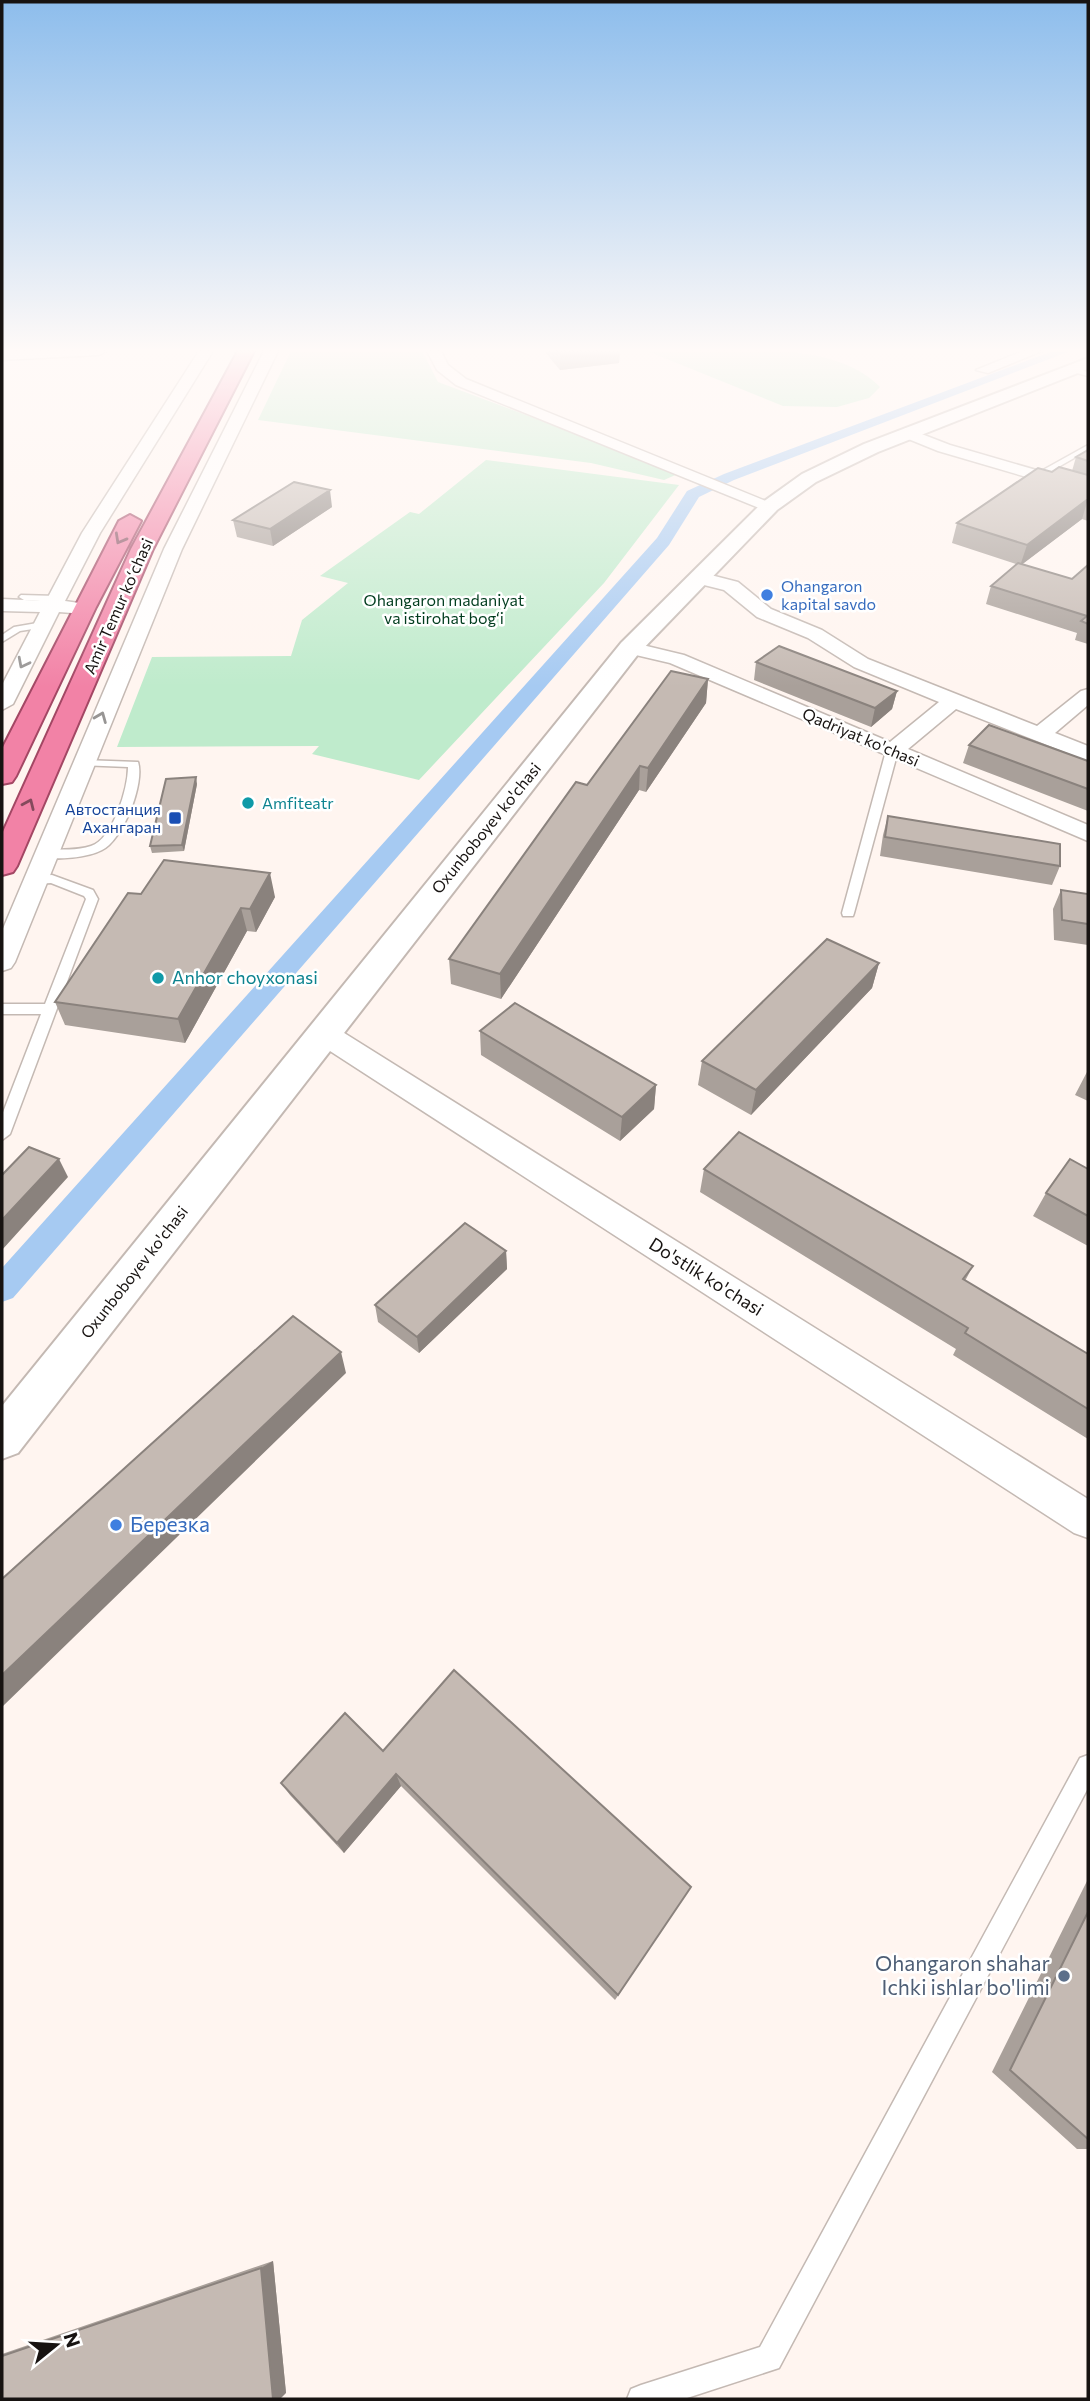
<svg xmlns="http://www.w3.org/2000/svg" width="1090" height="2401" font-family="Commissioner,sans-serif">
<rect width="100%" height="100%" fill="#fff5f0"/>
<path fill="#bfebcc" d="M 291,351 L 422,351 L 438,382 L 680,473 L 664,480 L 591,463 L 258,420 Z
M 647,351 C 713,351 832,336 880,387 L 869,398 L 837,407 L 783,406 Z
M 486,460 L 679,485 L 604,583 L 419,780 L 312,754 L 319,746 L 117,747 L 152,657 L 291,656 L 302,620 L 348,583 L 320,576 L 410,512 L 419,514 Z"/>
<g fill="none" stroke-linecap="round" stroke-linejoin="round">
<path fill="#a6caf2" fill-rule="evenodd" d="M 1053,351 L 1070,351 L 734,480 L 699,497 L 669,545 L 13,1298 L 2,1302 L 2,1268 L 657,538 L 687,491 L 724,474 Z"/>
<g stroke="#c4b9b3" stroke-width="3">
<path id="service" d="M 1071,368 L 1088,372 L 1088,376 L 1069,371 Z
M 1088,445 L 1088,450 L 1041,477 L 1034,475 Z
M 21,595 L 57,596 L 62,599 L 57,602 L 24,600 L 19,597 Z
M 43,622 L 48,625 L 46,627 L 20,631 L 2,642 L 2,635 L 14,627 Z
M 892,748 L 898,751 L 854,913 L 853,916 L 843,916 L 842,913 L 886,751 Z
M 83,760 L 138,762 C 145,783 123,840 102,850 C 87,858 58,860 42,857 L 42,851 L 46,850 C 61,849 77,851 91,846 C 113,839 128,788 128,767 L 79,765 L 77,763 Z
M 52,875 L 93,890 L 98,899 L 10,1134 L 2,1140 L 2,1115 L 41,1014 L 2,1014 L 2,1004 L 45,1004 L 86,899 L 84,896 L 51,883 L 36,884 L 30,880 L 36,876 Z
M 1088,1755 L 1088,1788 L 779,2368 L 684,2399 L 627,2399 L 631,2389 L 641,2385 L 760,2347 L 1080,1758 Z"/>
</g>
<g stroke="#c4b9b3" stroke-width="3">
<path id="minor" d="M 106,351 L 99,355 L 2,360 L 2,352 Z
M 199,351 L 213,351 L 100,533 L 65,601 L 79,603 L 82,607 L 72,613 L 59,612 L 13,704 L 2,710 L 2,685 L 40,612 L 2,611 L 2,599 L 46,601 L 82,533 Z
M 264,351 L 278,351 L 182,549 L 15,962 L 11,968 L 2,971 L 2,931 L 164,549 Z
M 427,351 L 441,351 L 448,365 L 466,379 L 778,506 L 770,511 L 764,510 L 456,385 L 437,370 Z
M 1023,351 L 1042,351 L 988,373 L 976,370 Z
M 906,428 L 950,445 L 1088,485 L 1088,495 L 938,451 L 901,436 L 898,433 Z
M 699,572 L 738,582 L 771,609 L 822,630 L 868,659 L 1037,726 L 1081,691 L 1088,689 L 1088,705 L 1055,733 L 1088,746 L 1088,761 L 956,709 L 908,749 L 1088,825 L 1088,841 L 670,663 L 623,652 L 620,648 L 623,644 L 630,642 L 684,655 L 890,742 L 939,702 L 854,667 L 808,638 L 757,617 L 724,590 L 692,582 L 690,578 Z
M 323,1023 L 333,1026 L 1088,1499 L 1088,1538 L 1074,1533 L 313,1040 L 309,1033 L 313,1026 Z"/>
</g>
<g stroke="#c4b9b3" stroke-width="4">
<path id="secondary" d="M 1088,358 L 1088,369 L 878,452 L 816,482 L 777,510 L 639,653 L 18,1453 L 2,1459 L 2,1406 L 621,643 L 763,502 L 802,474 L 864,444 Z"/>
</g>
<g stroke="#a34764" stroke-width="4">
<path id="trunk" d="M 238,351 L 254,351 L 153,549 L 17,866 L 13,872 L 2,875 L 2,834 L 131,549 Z
M 130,515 L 141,521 L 96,607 L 16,776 L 12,782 L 2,784 L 2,749 L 119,521 Z"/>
</g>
<use href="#service" fill="#fff" fill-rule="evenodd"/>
<use href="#minor" fill="#fff" fill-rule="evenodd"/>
<use href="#secondary" fill="#fff" fill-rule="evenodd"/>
<use href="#trunk" fill="#f282a6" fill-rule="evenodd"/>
</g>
<path fill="#a9a09a" d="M 544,351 L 620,351 L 619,363 L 560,370 Z
M 1088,450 L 1088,521 L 1082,519 L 1022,564 L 1072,579 L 1088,565 L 1088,644 L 1075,640 L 1077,633 L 986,604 L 991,586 L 1016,564 L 952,543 L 957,523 L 1052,472 L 1072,471 L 1076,457 Z
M 332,507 L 273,546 L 237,537 L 233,520 Z
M 756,662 L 897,691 L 892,709 L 871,727 L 754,680 Z
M 708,679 L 706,703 L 646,792 L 639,790 L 501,999 L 451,984 L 449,959 L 587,785 Z
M 969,745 L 1088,761 L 1088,811 L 963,763 Z
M 197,784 L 184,851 L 152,853 L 150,846 Z
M 888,816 L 1060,866 L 1052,885 L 880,856 L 883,835 Z
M 1061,890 L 1088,894 L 1088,945 L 1054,940 L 1053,909 Z
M 141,894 L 275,897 L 256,932 L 247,931 L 185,1043 L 65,1025 L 55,1002 Z
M 879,963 L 872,988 L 751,1115 L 698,1085 L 702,1061 Z
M 480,1031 L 656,1085 L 654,1109 L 620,1141 L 481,1055 Z
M 1088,1070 L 1088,1101 L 1075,1095 Z
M 704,1169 L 973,1266 L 965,1281 L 1088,1354 L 1088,1439 L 953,1355 L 956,1349 L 700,1192 Z
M 1088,1169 L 1088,1246 L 1033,1216 L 1046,1193 Z
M 506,1251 L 507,1269 L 419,1353 L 378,1322 L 375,1305 Z
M 383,1751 L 691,1887 L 615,2000 L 401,1786 L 344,1853 L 290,1795 L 281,1783 Z
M 1088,1879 L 1088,2149 L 1077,2149 L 992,2072 Z
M 273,2261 L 286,2393 L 2,2399 L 2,2354 Z"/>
<path fill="#8a827d" d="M 598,351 L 620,351 L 619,363 L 560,370 L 560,354 Z
M 330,490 L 332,507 L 273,546 L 270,529 Z
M 1088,499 L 1082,519 L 1020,566 L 1027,545 Z
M 708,679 L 706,703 L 646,792 L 648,768 Z
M 897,691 L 892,709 L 871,727 L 875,708 Z
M 640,766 L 639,790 L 501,999 L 500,974 Z
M 196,777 L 197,784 L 184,851 L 182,845 Z
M 270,873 L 275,897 L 256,932 L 250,909 Z
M 241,908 L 247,931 L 185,1043 L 178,1019 Z
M 879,963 L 872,988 L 751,1115 L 756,1090 Z
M 656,1085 L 654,1109 L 620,1141 L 622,1117 Z
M 59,1159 L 68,1177 L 2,1250 L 2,1220 Z
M 506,1251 L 507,1269 L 419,1353 L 417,1337 Z
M 341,1352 L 346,1373 L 2,1707 L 2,1675 Z
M 396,1774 L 401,1786 L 344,1853 L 337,1843 Z
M 273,2261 L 286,2393 L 280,2399 L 273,2399 L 261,2268 Z"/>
<path fill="#c5bab3" stroke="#8a827d" stroke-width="2" d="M 557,351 L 598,351 L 560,354 Z
M 1088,450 L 1088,461 L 1076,457 Z
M 1059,467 L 1088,475 L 1088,499 L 1027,545 L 957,523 L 1038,468 L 1052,472 Z
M 294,482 L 330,490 L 270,529 L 233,520 Z
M 1018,563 L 1072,579 L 1088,565 L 1088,624 L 1081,621 L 1087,616 L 991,586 Z
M 779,646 L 897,691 L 875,708 L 756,662 Z
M 671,671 L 708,679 L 648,768 L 640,766 L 500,974 L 449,959 L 576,782 L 587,785 Z
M 989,725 L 1088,761 L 1088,789 L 969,745 Z
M 196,777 L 182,845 L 150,846 L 166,779 Z
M 888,816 L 1060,844 L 1060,866 L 885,837 Z
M 164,860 L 270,873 L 250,909 L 241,908 L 178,1019 L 55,1002 L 128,893 L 141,894 Z
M 1061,890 L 1088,894 L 1088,924 L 1062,920 Z
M 827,939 L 879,963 L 756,1090 L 702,1061 Z
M 515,1003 L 656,1085 L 622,1117 L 480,1031 Z
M 739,1132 L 973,1266 L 963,1279 L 1088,1354 L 1088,1409 L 965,1333 L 968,1328 L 704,1169 Z
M 29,1147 L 59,1159 L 2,1220 L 2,1175 Z
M 1070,1159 L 1088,1169 L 1088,1216 L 1046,1193 Z
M 465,1223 L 506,1251 L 417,1337 L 375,1305 Z
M 293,1316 L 341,1352 L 2,1675 L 2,1579 Z
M 454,1670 L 691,1887 L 618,1995 L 396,1774 L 337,1843 L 281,1783 L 345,1713 L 383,1751 Z
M 1088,1912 L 1088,2139 L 1010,2070 Z
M 261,2268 L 273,2399 L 2,2399 L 2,2356 Z"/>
<defs><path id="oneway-chevron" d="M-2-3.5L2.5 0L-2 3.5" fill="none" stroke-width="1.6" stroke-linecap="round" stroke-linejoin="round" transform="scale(1.75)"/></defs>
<g stroke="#844a5c">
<use href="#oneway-chevron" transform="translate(120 539) rotate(119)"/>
<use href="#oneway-chevron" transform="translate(29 804) rotate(-66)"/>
</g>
<g stroke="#979594">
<use href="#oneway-chevron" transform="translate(23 663) rotate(117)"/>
<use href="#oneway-chevron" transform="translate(101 717) rotate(-68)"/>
</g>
<linearGradient id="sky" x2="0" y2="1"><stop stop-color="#8dbdec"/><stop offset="0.51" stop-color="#fffaf8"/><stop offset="1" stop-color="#fffaf8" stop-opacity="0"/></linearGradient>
<rect width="1090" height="687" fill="url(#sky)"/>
<g fill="#3f7fe0" stroke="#fff" stroke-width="2.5">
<circle cx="767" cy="595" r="7"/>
<circle cx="116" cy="1525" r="7"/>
</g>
<g fill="#0f9aa8" stroke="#fff" stroke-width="2.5">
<circle cx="248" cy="803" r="7"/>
<circle cx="158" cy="978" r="7"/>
</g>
<rect fill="#1a4fb4" stroke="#fff" stroke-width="2.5" x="168" y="811" width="14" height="14" rx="3.5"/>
<circle fill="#5c6f8a" stroke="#fff" stroke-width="2.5" cx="1064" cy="1976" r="7"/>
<g text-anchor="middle" stroke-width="5" stroke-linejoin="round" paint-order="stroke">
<g font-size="16" fill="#366cbe" stroke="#fff" text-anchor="start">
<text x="781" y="592">Ohangaron<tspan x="781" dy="18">kapital savdo</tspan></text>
</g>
<g font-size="16" fill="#013c1e" stroke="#fff">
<text x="444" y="606">Ohangaron madaniyat<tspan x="444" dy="18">va istirohat bogʻi</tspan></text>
</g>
<g font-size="16" fill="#171311" stroke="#fff">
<text transform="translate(118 606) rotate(-66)" y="6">Amir Temur koʻchasi</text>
<text transform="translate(861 737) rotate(23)" y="6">Qadriyat ko'chasi</text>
<text transform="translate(486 828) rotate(-51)" y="6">Oxunboboyev ko'chasi</text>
<text transform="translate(134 1272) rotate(-52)" y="6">Oxunboboyev ko'chasi</text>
</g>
<g font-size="16" fill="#0d838f" stroke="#fff" text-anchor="start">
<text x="262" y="809">Amfiteatr</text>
</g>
<g font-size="16" fill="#164399" stroke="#fff" text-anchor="end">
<text x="161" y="815">Автостанция<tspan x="161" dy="18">Ахангаран</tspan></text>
</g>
<g font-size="18" fill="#0d838f" stroke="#fff" text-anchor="start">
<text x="172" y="984">Anhor choyxonasi</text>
</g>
<g font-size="18" fill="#171311" stroke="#fff">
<text transform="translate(706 1277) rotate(32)" y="6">Do'stlik ko'chasi</text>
</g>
<g font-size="21" fill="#366cbe" stroke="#fff" text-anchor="start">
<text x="130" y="1532">Березка</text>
</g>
<g font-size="21" fill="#4e5e75" stroke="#fff" text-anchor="end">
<text x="1050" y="1971">Ohangaron shahar<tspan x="1050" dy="24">Ichki ishlar bo'limi</tspan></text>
</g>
</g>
<rect width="1090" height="2401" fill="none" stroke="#171311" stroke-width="7"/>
<g transform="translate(56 2345) rotate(72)" stroke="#ffffff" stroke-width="5" paint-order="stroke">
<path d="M0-5L12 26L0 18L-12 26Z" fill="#171311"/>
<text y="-10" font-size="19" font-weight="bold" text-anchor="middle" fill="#171311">N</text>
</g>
</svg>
